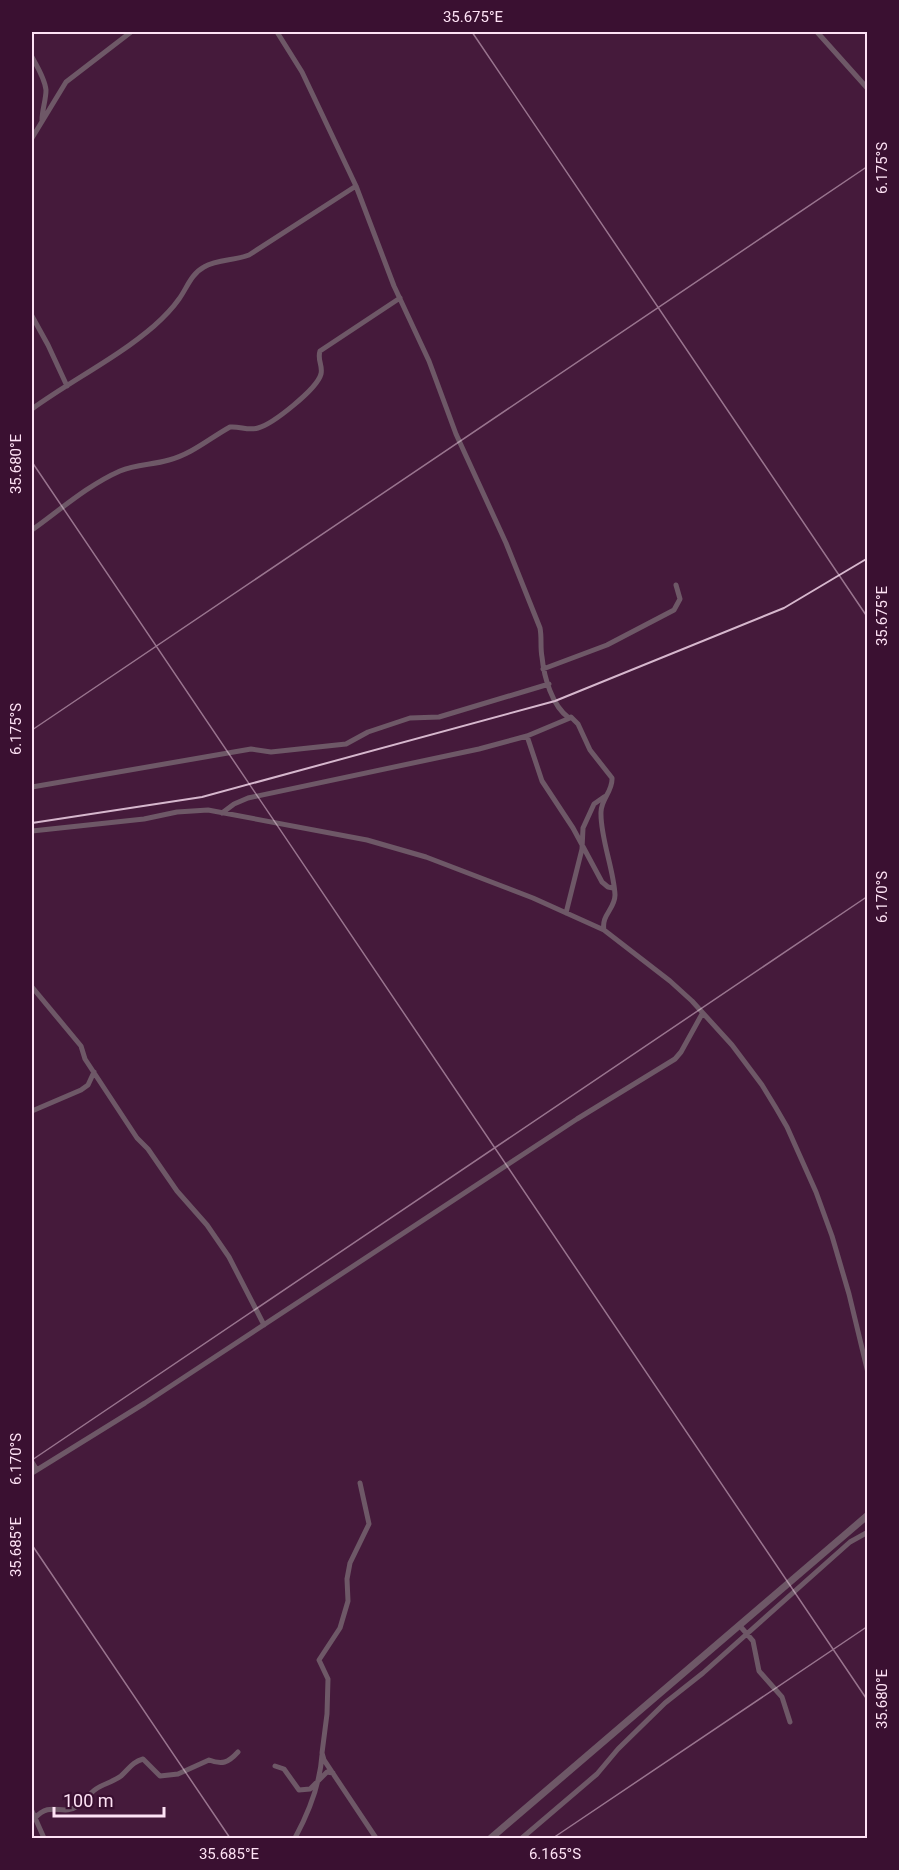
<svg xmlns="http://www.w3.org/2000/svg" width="899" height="1870" font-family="Roboto,sans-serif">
<rect width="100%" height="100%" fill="#451a3b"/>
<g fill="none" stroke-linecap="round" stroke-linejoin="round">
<path stroke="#6e5867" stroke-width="5" d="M 277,32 L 302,72 L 356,186 L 394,286 L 429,361 L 456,434 L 506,543 L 540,628 C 542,638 540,647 542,657 C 544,677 552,706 569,718 L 571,717 L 578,724 L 590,750 L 612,778 C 613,791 601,799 601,812 C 600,837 614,870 615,895 C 615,909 601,915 604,930
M 817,32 L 868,89
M 32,57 C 37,66 45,79 46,90 C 46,100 42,110 42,120
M 32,138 L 66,82 L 131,32
M 32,316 L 48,345 L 67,386
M 32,409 C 72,380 117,358 154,326 C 163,318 172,309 179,299 C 187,288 191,274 204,267 C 218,259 234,261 249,255 L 356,186
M 32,530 C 60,510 88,485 120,471 C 136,464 153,465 169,460 C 192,454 210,438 230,427 C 240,426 248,431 258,428 C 273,424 317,389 321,374 C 323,365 317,360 320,351 L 400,298
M 543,669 L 607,645 L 674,610 L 680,599 L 676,585
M 527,736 L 542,781 L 573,828 L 602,882 L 608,887 L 613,888
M 32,787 L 251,749 L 271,752 L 346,744 L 368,732 L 410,718 L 439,717 L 549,684
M 222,813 L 234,804 L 248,798 L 479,749 L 527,736 L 570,718
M 32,831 L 144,819 L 177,812 L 208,810 L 367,840 L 426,857 L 533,898 L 604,930 L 670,981 L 692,1001 L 732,1045 L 762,1085 L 776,1108 L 787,1127 L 816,1192 L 832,1236 L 849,1294 L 868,1373
M 566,913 L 582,849 L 583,828 L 594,804 L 604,797
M 32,987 L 81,1046 L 85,1059 L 137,1138 L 148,1149 L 177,1191 L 207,1225 L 229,1257 L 264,1325
M 32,1111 L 81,1090 L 88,1085 L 94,1072
M 32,1462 L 37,1470
M 32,1473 L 145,1403 L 577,1119 L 675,1059 L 681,1052 L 702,1014
M 360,1483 L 369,1524 L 350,1563 L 347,1579 L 348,1601 L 340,1628 L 319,1660 L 328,1679 L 327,1714 L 322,1753 L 324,1760 L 376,1838
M 740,1626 L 753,1641 L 759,1671 L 782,1697 L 790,1722
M 275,1766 L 284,1769 L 299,1790 L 310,1789 L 327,1772 L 333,1773
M 32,1811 L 44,1838
M 35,1818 C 51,1800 62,1817 78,1806 C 84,1801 89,1794 96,1789 C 103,1784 113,1782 121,1776 C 129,1769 132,1762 143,1759 L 160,1776 L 178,1774 L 209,1760 C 222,1765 228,1763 238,1752
M 295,1838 C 309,1812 320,1785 322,1755
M 522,1838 L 597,1774 L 618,1749 L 665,1703 L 703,1673 L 850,1542 L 868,1532"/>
<path stroke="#6e5867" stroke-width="7" d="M 491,1838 L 868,1515"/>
<path stroke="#d6b7cd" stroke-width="2" d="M 32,823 L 202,797 L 555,701 L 784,608 L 868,558"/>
</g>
<path fill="none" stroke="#fee2f5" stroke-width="1.5" stroke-opacity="0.45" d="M 472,32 L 868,618M 32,462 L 868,1701M 32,730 L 868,166M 32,1460 L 868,896M 32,1545 L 230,1838M 553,1838 L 868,1626"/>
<rect width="899" height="1870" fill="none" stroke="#3a1031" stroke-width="66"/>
<path d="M54 1807v9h110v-9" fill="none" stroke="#fee2f5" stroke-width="3"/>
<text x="63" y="1807" font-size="18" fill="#fee2f5" stroke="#3a1031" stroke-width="4.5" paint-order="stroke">100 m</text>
<rect x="33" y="33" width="833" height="1804" fill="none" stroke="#fee2f5" stroke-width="2"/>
<g font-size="15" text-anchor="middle" fill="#fee2f5">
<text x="473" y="22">35.675°E</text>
<text transform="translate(882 168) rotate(-90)" y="5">6.175°S</text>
<text transform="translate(16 464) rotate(-90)" y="5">35.680°E</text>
<text transform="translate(882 616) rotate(-90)" y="5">35.675°E</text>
<text transform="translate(16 729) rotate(-90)" y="5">6.175°S</text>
<text transform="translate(882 897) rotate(-90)" y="5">6.170°S</text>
<text transform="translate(16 1459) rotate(-90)" y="5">6.170°S</text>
<text transform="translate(16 1547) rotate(-90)" y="5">35.685°E</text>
<text transform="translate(882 1699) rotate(-90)" y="5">35.680°E</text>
<text x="229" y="1859">35.685°E</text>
<text x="555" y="1859">6.165°S</text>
</g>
</svg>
